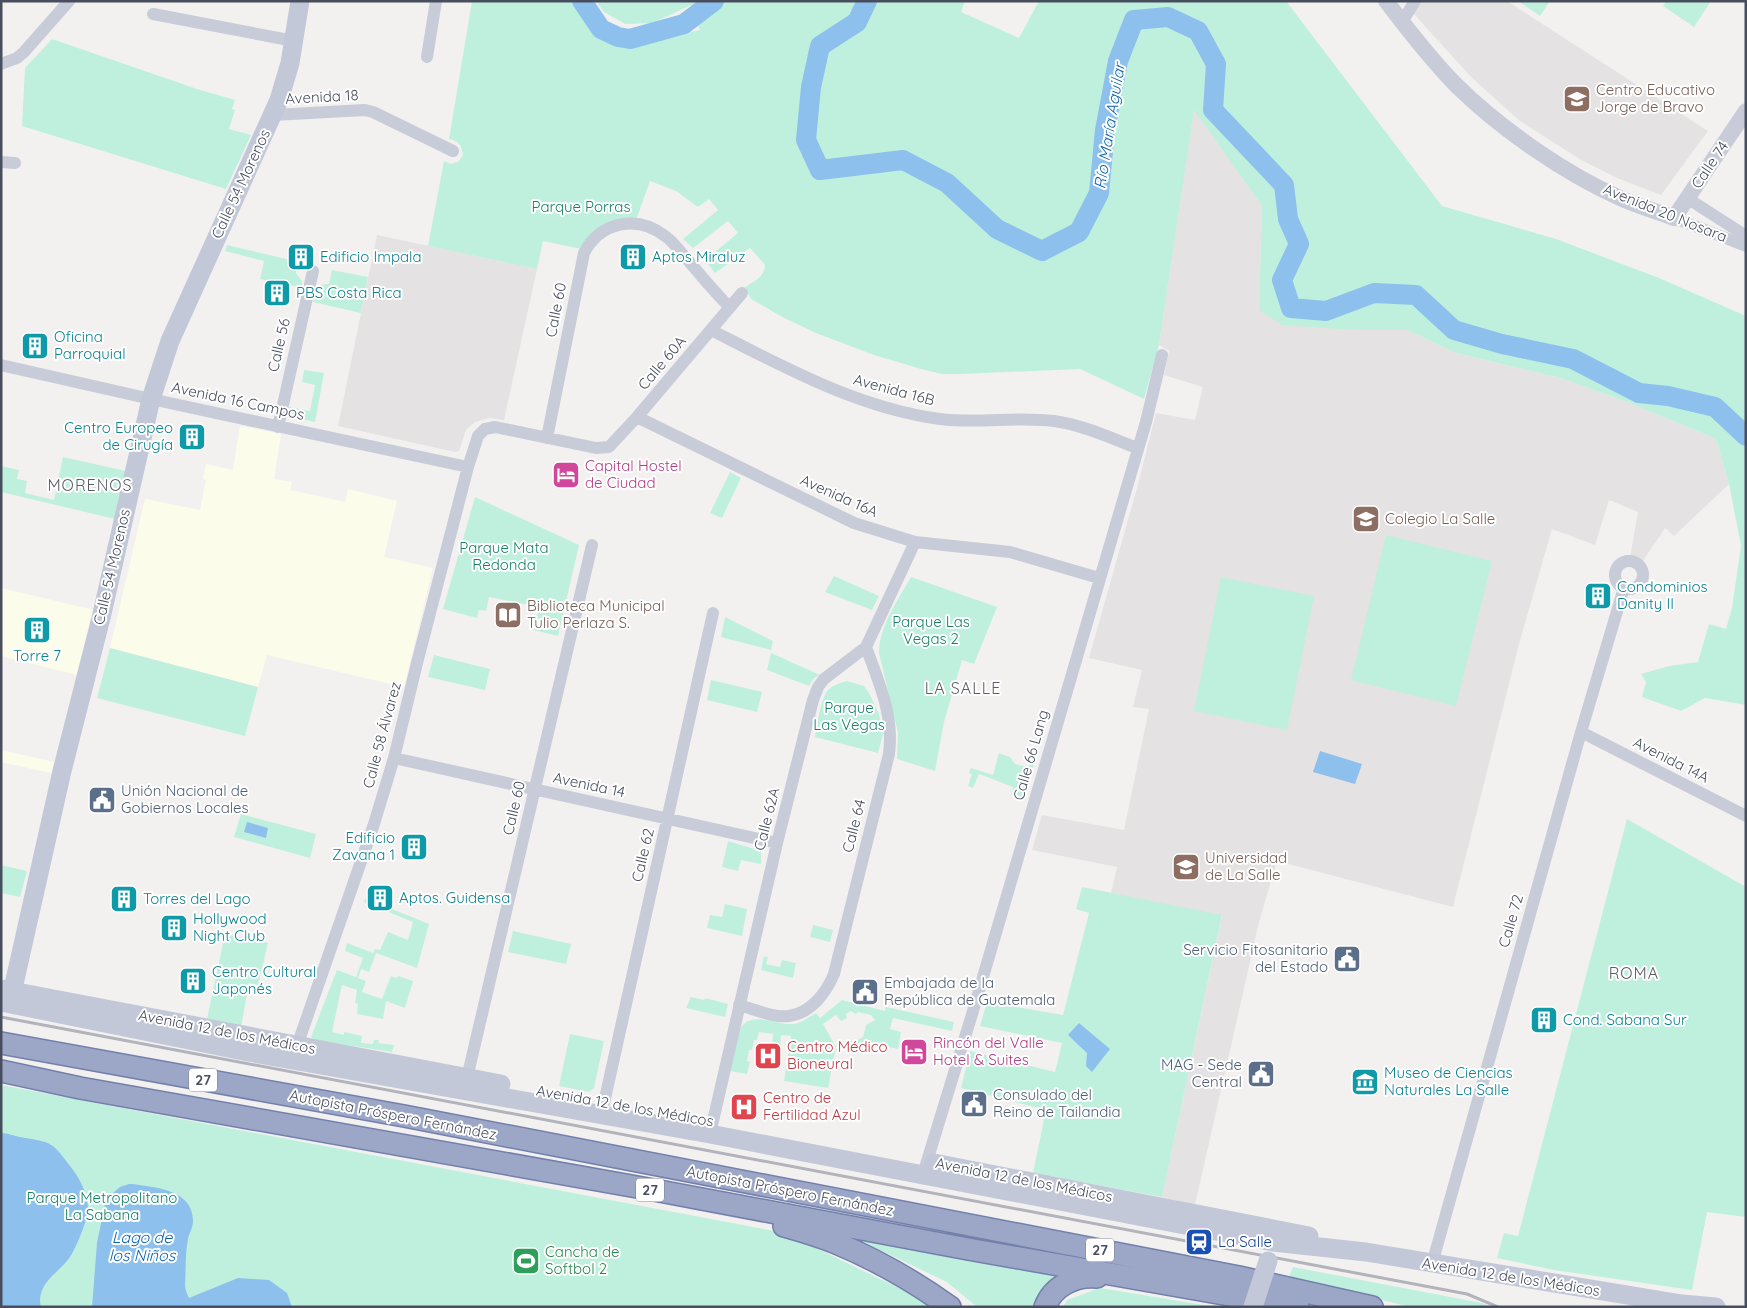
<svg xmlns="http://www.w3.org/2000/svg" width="1747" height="1308" font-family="Quicksand,sans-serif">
<rect width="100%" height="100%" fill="#f3f1f0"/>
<path fill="#fcfceb" d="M 240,426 L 281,434 L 274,479 L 292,482 L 290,490 L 345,502 L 348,489 L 397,501 L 384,557 L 433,568 L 404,687 L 267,655 L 258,687 L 110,648 L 145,499 L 200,510 L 206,480 L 203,479 L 206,464 L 233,470 Z
M 1,588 L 94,610 L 77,675 L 1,656 Z
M 1,750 L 54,762 L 51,773 L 1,762 Z"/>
<path fill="#e4e2e2" d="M 1422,1 L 1507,1 L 1708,131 L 1661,195 L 1617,178 L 1581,160 L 1520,121 L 1472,78 L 1413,13 Z
M 1194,109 L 1262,206 L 1259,310 L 1356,330 L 1407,330 L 1456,353 L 1561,378 L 1630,403 L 1716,439 L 1729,484 L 1674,536 L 1665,528 L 1642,562 L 1630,558 L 1638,512 L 1609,500 L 1595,545 L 1552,529 L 1519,644 L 1453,907 L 1277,861 L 1259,922 L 1195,1205 L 1162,1197 L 1222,916 L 1111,893 L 1117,867 L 1032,850 L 1042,815 L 1124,830 L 1149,709 L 1133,707 L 1142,670 L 1089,658 L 1137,488 L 1156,413 L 1195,420 L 1203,387 L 1164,375 L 1169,351 L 1159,345 Z
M 377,235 L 537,269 L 504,420 L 489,418 L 475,422 L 466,430 L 459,451 L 455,452 L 338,426 Z"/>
<path fill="#bff0de" d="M 472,1 L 571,1 L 596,37 L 626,46 L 700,30 L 691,5 L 653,23 L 625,24 L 604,12 L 596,1 L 965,1 L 961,12 L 1019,38 L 1039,1 L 1286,1 L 1442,206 L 1556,239 L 1659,278 L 1746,316 L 1746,705 L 1705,698 L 1681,711 L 1642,697 L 1646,682 L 1641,674 L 1669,666 L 1698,662 L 1709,624 L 1726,629 L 1732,608 L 1741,546 L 1729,484 L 1716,439 L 1630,403 L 1561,378 L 1456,353 L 1407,330 L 1356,330 L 1282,325 L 1259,310 L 1262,206 L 1194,110 L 1159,345 L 1144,399 L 1080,369 L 961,374 L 942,374 L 921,369 L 874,355 L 816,333 L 784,318 L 751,299 L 745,287 C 755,281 764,277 765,265 L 750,248 L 715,273 L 705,260 L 738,233 L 728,221 L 693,248 L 683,239 L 718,210 L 709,199 L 698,207 L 676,191 L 650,181 L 636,220 L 581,249 L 543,241 L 537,269 L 428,246 L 444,161 L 451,164 L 458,162 L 463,155 C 461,145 459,141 449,139 Z
M 1518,1 L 1550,1 L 1540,16 Z
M 1667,1 L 1711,1 L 1694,27 L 1663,6 Z
M 52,39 L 197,89 L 235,100 L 232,109 L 235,110 L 229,129 L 251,135 L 226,189 L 22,126 L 25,68 Z
M 227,245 L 299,262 L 296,273 L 302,281 L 302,288 L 260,279 L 264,261 L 225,251 Z
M 332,270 L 368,277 L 361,313 L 313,302 L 319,285 L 329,284 Z
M 304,370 L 324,373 L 315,422 L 288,416 L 289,407 L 310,411 L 315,385 L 302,382 Z
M 63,457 L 126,471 L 115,519 L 1,492 L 1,466 L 19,470 L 17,479 L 27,481 L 25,493 L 54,500 Z
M 730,472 L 741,478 L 722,518 L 710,513 Z
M 475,497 L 579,545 L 558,636 L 534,630 L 540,603 L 530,601 L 529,605 L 489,597 L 486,611 L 479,610 L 477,618 L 443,609 Z
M 1386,535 L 1492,561 L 1456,706 L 1351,680 Z
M 834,576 L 879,596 L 872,610 L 825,592 Z
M 911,577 L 997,607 L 974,664 L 962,660 L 944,722 L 935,771 L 897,759 L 898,733 L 879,653 C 879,626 898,600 911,577 Z
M 1221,577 L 1314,596 L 1287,730 L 1194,711 Z
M 725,617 L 773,641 L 771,650 L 721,637 Z
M 110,648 L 258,687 L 245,736 L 97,698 Z
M 771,653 L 820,675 L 814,678 L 809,686 L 767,670 Z
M 434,655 L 490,669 L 485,690 L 428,677 Z
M 711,680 L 762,692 L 757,712 L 707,700 Z
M 847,681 L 864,686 L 869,693 L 879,714 L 883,734 L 878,753 L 815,737 C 817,725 821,698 828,690 C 833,685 840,683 847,681 Z
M 999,753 L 1010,757 L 1015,764 L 1026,767 L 1035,762 L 1021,799 L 1011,795 L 1013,787 L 979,774 L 973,788 L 968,786 L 972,774 L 969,773 L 971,768 L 993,775 Z
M 241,814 L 316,834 L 310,858 L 234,837 Z
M 1627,819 L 1746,887 L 1746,1217 L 1707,1212 L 1692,1290 L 1554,1270 L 1497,1258 L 1504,1233 L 1518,1236 Z
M 728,841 L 761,851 L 761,864 L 741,860 L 738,871 L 722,867 Z
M 1,865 L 27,871 L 20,897 L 1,893 Z
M 1082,887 L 1222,915 L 1162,1197 L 1033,1173 L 1046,1110 L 961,1088 L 970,1051 L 1055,1072 L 1062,1043 L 980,1026 L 987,1002 L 1063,1015 L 1089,913 L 1076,909 Z
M 365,898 L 429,924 L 417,968 L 376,953 L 369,972 L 361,969 L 358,978 L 366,981 L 362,992 L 382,999 L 391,976 L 397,978 L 398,976 L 413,981 L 405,1008 L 386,1001 L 383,1019 L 357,1014 L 358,1004 L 355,1003 L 357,990 L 342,985 L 332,1032 L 344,1035 L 344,1032 L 362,1036 L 361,1043 L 373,1044 L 374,1040 L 379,1040 L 378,1043 L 394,1045 L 392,1052 L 315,1040 L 311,1037 L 337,970 L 356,977 L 363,958 L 345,951 L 347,943 L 373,953 L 375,949 L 380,950 L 388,932 L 408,940 L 413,922 L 364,902 Z
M 725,904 L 747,909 L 742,936 L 707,928 L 710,915 L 722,917 Z
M 813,925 L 833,930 L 830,942 L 810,937 Z
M 513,931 L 571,944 L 566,964 L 508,952 Z
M 225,934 L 268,943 L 258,985 L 249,983 L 241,1027 L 207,1019 Z
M 764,956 L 768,957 L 766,964 L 780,967 L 782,960 L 796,963 L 793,978 L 761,970 Z
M 691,997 L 704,1000 L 705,998 L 728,1004 L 725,1017 L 686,1008 Z
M 842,1000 L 885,1011 L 886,1007 L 954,1022 L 952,1031 L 893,1018 L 890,1029 L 901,1032 L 898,1049 L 864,1042 L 861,1054 L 839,1049 L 840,1045 L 846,1046 L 848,1040 L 854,1042 L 863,1037 L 866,1025 L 875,1020 L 871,1015 L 858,1012 L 856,1014 L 851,1011 L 846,1014 L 847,1018 L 841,1021 L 836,1015 L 823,1024 L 836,1047 L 828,1088 L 784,1081 L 791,1036 L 781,1035 L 780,1046 L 772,1045 L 773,1034 L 759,1032 L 757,1040 L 754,1040 L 752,1050 L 749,1050 L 747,1061 L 750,1062 L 747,1074 L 730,1071 C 732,1062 737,1032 742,1026 C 754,1011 780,1026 795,1024 C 803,1022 809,1017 816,1013 L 820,1018 Z
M 570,1034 L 604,1041 L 594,1088 L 589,1092 L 559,1086 Z
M 1,1085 L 785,1233 L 938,1307 L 1,1307 Z
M 836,1229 L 1062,1275 L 1037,1297 L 1035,1307 L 977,1307 L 947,1282 Z
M 1293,1267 L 1482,1303 L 1491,1307 L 1410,1307 L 1289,1277 Z
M 1100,1288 L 1216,1307 L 1063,1307 L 1067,1300 Z"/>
<path fill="#8dc0ec" d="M 1320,751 L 1362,764 L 1355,784 L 1313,772 Z
M 247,822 L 268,828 L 266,838 L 244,832 Z
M 1079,1023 L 1110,1049 L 1092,1072 L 1086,1066 L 1087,1053 L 1068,1035 Z
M 1,1133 C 8,1133 14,1136 20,1137 C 51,1143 50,1139 70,1166 C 79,1177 87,1192 88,1207 C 89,1217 76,1248 70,1257 C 59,1273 35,1284 41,1307 L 1,1307 Z
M 129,1184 C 137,1184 144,1186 152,1187 C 171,1190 193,1197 193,1221 C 193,1228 189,1233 188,1239 C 185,1254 186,1271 185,1286 L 186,1291 L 189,1298 L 238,1278 L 269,1280 L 287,1293 L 292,1307 L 92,1307 L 97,1243 L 105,1204 L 114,1192 L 120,1187 Z"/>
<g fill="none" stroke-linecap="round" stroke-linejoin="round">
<path stroke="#8dc0ec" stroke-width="20" d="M 582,1 L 601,29 L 618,37 L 630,39 L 684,24 L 714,1
M 867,1 L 857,22 L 820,46 L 811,87 L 806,140 L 820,170 L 903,160 L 947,183 L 997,229 L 1042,251 L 1079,232 L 1099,193 L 1105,130 L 1118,61 L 1134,20 L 1168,17 L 1198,31 L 1216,64 L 1213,110 L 1284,185 L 1288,219 L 1299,244 L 1282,280 L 1291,308 L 1326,311 L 1374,293 L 1416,295 L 1454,330 L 1502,344 L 1573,359 L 1639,393 L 1668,396 L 1715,407 L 1746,436"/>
<g stroke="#7380ab" stroke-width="24">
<path id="trunk" d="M 1,1043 L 404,1116 L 1239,1277 L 1372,1307
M 1,1071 L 80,1088 L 654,1190 L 968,1249 L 1298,1307
M 784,1226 C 802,1231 819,1236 836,1243 C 875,1259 915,1282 950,1307
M 1045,1307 C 1053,1286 1075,1275 1097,1277"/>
</g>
<path stroke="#c7ccd8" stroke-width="12" d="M 153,14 L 294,41
M 1402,22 L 1415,1
M 427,57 L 436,1
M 1,64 L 17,58 L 24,52 L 69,1
M 273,115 L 365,110 L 373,112 L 453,151
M 1,162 L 15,163
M 1687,198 L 1746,236
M 1674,218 L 1746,246
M 711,330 C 784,367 858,408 940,419 C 978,424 1017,416 1054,421 C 1083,425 1111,438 1137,448
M 1,365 L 151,399 L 468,467
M 637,417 L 854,523 L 915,542 L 1010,552 L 1099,578
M 278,427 L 313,271
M 547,438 L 584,253 C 600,222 637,214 665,236 C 673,241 679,251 686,258 C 700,275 714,291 729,307
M1615 575a14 14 0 1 1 28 0a14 14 0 1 1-28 0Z
M 1581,732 L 1746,816
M 394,758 L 777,843
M 739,1005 C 754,1009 773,1018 789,1016 C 811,1013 826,993 834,974 L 889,754 C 894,715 879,683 866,647
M 297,1046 L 374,824 L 394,758 L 417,663 L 468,467 L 478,436 L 485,429 L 495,427 L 596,448 L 609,447 L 637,417 L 742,293
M 467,1078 L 592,545
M 604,1103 L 713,613
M 710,1134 L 777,843 L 813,700 L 818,687 L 824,679 L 866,647 L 915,542
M 924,1171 L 973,1011 L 1146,422 L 1162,355
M 1432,1264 L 1581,732 L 1624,588"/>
<path stroke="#c7ccd8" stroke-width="16" d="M 1386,1 C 1408,30 1431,60 1457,86 C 1501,129 1564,173 1620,198 C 1637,206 1656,211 1674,218 L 1746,111"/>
<path stroke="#c3c8d9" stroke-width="19" d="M 1,989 L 501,1084
M 1,1002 L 248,1052 L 710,1134 L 1273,1242 L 1366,1252 L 1682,1304 L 1716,1307
M 10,1002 L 62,771 L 101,618 L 151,399 L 170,341 L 279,100 L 290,63 L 300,1
M 934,1163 L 1309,1236"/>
<use href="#trunk" stroke="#9ca6c7" stroke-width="21"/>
<path stroke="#b2b3bb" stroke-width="3" d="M 1,1017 L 1467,1294 L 1498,1307"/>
<path stroke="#c3c8d9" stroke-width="19" d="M 1253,1307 L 1268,1261"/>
</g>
<defs>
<g id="school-square" transform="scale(1.4375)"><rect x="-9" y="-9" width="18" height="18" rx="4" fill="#8d6e63" stroke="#fff"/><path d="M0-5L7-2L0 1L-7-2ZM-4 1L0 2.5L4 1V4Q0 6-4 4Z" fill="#fff"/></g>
<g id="building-square" transform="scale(1.4375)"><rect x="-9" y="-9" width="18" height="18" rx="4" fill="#0f9aa8" stroke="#fff"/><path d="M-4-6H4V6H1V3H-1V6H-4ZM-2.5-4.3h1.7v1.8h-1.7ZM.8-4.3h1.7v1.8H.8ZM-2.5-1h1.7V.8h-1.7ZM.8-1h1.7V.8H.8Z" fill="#fff"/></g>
<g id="hotel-square" transform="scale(1.4375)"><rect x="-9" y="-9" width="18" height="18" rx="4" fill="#d1479c" stroke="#fff"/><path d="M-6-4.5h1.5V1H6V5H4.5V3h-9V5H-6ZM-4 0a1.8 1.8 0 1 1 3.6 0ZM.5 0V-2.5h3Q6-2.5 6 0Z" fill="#fff"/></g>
<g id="library-square" transform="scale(1.4375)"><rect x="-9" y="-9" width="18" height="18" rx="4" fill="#8d6e63" stroke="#fff"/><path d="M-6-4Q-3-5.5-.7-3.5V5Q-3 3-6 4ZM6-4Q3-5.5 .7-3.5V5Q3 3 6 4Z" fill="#fff"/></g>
<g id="civic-square" transform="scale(1.4375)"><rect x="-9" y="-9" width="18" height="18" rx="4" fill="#5c6f8a" stroke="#fff"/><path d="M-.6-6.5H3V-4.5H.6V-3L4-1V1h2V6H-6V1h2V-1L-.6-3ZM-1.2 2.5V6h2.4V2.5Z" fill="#fff"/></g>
<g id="university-square" transform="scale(1.4375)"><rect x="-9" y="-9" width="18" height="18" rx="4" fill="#8d6e63" stroke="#fff"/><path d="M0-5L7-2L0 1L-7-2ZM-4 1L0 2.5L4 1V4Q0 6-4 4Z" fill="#fff"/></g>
<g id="hospital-square" transform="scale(1.4375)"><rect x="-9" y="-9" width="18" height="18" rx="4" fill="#e0444e" stroke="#fff"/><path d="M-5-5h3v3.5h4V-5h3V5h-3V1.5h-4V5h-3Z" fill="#fff"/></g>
<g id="museum-square" transform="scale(1.4375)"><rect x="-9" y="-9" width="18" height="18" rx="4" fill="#0f9aa8" stroke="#fff"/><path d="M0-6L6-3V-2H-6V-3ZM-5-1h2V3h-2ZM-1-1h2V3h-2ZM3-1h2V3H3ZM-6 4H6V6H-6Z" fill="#fff"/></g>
<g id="station-square" transform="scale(1.4375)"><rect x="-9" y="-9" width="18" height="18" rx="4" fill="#1a4fb4" stroke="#fff"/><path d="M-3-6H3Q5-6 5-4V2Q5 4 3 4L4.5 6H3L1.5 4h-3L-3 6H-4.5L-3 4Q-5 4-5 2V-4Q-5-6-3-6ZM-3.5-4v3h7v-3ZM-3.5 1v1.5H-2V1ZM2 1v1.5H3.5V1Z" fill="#fff"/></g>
<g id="stadium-square" transform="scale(1.4375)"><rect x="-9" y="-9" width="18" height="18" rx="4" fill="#2e9e5b" stroke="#fff"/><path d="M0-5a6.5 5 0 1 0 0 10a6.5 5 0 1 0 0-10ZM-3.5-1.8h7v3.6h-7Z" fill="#fff"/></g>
</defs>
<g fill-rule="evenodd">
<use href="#school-square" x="1577" y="99"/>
<use href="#building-square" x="301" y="257"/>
<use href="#building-square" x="633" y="257"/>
<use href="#building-square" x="277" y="293"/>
<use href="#building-square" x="35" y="346"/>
<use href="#building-square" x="192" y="437"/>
<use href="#hotel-square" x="566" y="475"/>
<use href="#school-square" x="1366" y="519"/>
<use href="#building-square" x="1598" y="596"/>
<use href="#library-square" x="508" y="615"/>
<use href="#building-square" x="37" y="630"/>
<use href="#civic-square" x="102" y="800"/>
<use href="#building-square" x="414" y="847"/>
<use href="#university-square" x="1186" y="867"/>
<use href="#building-square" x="380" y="898"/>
<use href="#building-square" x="124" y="899"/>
<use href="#building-square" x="174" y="928"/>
<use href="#civic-square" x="1347" y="959"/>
<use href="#building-square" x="193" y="981"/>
<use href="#civic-square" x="865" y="992"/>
<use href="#building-square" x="1544" y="1020"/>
<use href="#hotel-square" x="914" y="1052"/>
<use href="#hospital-square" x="768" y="1056"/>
<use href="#civic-square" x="1261" y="1074"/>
<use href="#museum-square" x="1365" y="1082"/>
<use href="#civic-square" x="974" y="1104"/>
<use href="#hospital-square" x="744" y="1107"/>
<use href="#station-square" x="1199" y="1242"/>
<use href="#stadium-square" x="526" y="1261"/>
</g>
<g text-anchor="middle" stroke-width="4" stroke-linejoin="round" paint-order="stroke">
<g fill="#fff" stroke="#7f838e" stroke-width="1">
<rect x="189" y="1068.5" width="28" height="23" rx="4"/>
<rect x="636" y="1178.5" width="28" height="23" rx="4"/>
<rect x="1086" y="1238.5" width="28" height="23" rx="4"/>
</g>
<g font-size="14" font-weight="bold" fill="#484e5e">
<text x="203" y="1085">27</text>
<text x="650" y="1195">27</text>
<text x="1100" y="1255">27</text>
</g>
<g font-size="15" fill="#785e54" stroke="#fff" text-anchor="start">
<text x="1596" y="95">Centro Educativo<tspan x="1596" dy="17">Jorge de Bravo</tspan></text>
<text x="1385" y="524">Colegio La Salle</text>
<text x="527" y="611">Biblioteca Municipal<tspan x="527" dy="17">Tulio Perlaza S.</tspan></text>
<text x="1205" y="863">Universidad<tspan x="1205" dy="17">de La Salle</tspan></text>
</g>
<g font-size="15" fill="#484e5e" stroke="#fff">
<text transform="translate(322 97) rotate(-3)" y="5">Avenida 18</text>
<text transform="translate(1710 165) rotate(-56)" y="5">Calle 74</text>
<text transform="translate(241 184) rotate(-65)" y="5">Calle 54 Morenos</text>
<text transform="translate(1665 213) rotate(22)" y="5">Avenida 20 Nosara</text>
<text transform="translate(556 310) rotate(-79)" y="5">Calle 60</text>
<text transform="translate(279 345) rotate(-77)" y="5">Calle 56</text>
<text transform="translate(662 363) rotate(-50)" y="5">Calle 60A</text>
<text transform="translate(894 390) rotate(15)" y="5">Avenida 16B</text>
<text transform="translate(238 401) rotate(12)" y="5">Avenida 16 Campos</text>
<text transform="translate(839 496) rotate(24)" y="5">Avenida 16A</text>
<text transform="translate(112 567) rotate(-77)" y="5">Calle 54 Morenos</text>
<text transform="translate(382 735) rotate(-75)" y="5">Calle 58 Álvarez</text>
<text transform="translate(1031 755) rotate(-74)" y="5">Calle 66 Lang</text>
<text transform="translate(1671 760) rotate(27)" y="5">Avenida 14A</text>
<text transform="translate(589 785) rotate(12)" y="5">Avenida 14</text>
<text transform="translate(514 808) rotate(-77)" y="5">Calle 60</text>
<text transform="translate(767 819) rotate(-76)" y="5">Calle 62A</text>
<text transform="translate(854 826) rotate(-76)" y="5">Calle 64</text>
<text transform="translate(643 855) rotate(-77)" y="5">Calle 62</text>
<text transform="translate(1511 921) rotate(-74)" y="5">Calle 72</text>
<text transform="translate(227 1032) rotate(11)" y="5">Avenida 12 de los Médicos</text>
<text transform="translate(625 1106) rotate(10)" y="5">Avenida 12 de los Médicos</text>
<text transform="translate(393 1115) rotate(11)" y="5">Autopista Próspero Fernández</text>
<text transform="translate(1024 1180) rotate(11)" y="5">Avenida 12 de los Médicos</text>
<text transform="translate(790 1191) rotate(11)" y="5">Autopista Próspero Fernández</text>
<text transform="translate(1511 1277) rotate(9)" y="5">Avenida 12 de los Médicos</text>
</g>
<g font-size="15" fill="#178166" stroke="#fff">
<text x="581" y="212">Parque Porras</text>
<text x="504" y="553">Parque Mata<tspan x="504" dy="17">Redonda</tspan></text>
<text x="931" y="627">Parque Las<tspan x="931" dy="17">Vegas 2</tspan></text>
<text x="849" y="713">Parque<tspan x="849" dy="17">Las Vegas</tspan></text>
<text x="102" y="1203">Parque Metropolitano<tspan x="102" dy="17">La Sabana</tspan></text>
</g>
<g font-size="15" fill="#0d838f" stroke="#fff" text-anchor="start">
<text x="320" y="262">Edificio Impala</text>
<text x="652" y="262">Aptos Miraluz</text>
<text x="296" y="298">PBS Costa Rica</text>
<text x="54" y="342">Oficina<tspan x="54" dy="17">Parroquial</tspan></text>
<text x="173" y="433" text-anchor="end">Centro Europeo<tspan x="173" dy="17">de Cirugía</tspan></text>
<text x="1617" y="592">Condominios<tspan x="1617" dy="17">Danity II</tspan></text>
<text x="37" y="661" text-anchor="middle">Torre 7</text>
<text x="395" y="843" text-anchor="end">Edificio<tspan x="395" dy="17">Zavana 1</tspan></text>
<text x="399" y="903">Aptos. Guidensa</text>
<text x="143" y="904">Torres del Lago</text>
<text x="193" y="924">Hollywood<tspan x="193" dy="17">Night Club</tspan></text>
<text x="212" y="977">Centro Cultural<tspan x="212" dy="17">Japonés</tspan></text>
<text x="1563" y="1025">Cond. Sabana Sur</text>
<text x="1384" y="1078">Museo de Ciencias<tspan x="1384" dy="17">Naturales La Salle</tspan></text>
</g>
<g font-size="15" fill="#b23c85" stroke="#fff" text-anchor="start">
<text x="585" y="471">Capital Hostel<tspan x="585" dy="17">de Ciudad</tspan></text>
<text x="933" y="1048">Rincón del Valle<tspan x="933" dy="17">Hotel &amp; Suites</tspan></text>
</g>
<g font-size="15" fill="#4e5e75" stroke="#fff" text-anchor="start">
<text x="121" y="796">Unión Nacional de<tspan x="121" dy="17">Gobiernos Locales</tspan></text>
<text x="1328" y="955" text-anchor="end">Servicio Fitosanitario<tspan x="1328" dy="17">del Estado</tspan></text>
<text x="884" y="988">Embajada de la<tspan x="884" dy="17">República de Guatemala</tspan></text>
<text x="1242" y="1070" text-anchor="end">MAG - Sede<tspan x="1242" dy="17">Central</tspan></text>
<text x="993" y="1100">Consulado del<tspan x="993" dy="17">Reino de Tailandia</tspan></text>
</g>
<g font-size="15" fill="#be3a42" stroke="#fff" text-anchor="start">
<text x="787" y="1052">Centro Médico<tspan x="787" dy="17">Bioneural</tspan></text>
<text x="763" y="1103">Centro de<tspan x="763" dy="17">Fertilidad Azul</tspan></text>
</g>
<g font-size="15" fill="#164399" stroke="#fff" text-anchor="start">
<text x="1218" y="1247">La Salle</text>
</g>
<g font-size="15" fill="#27864d" stroke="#fff" text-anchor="start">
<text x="545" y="1257">Cancha de<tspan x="545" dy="17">Softbol 2</tspan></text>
</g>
<g font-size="16" font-style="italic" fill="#0c63ad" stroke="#fff">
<text transform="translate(1109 126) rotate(-81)" y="6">Río María Aguilar</text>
<text x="142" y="1243">Lago de<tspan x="142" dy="18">los Niños</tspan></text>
</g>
<g font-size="16" letter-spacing="1" fill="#5d5e65" stroke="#fff">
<text x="90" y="491">MORENOS</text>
<text x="963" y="694">LA SALLE</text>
<text x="1634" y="979">ROMA</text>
</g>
</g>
<rect width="1747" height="1308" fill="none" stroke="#484e5e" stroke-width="5"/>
</svg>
